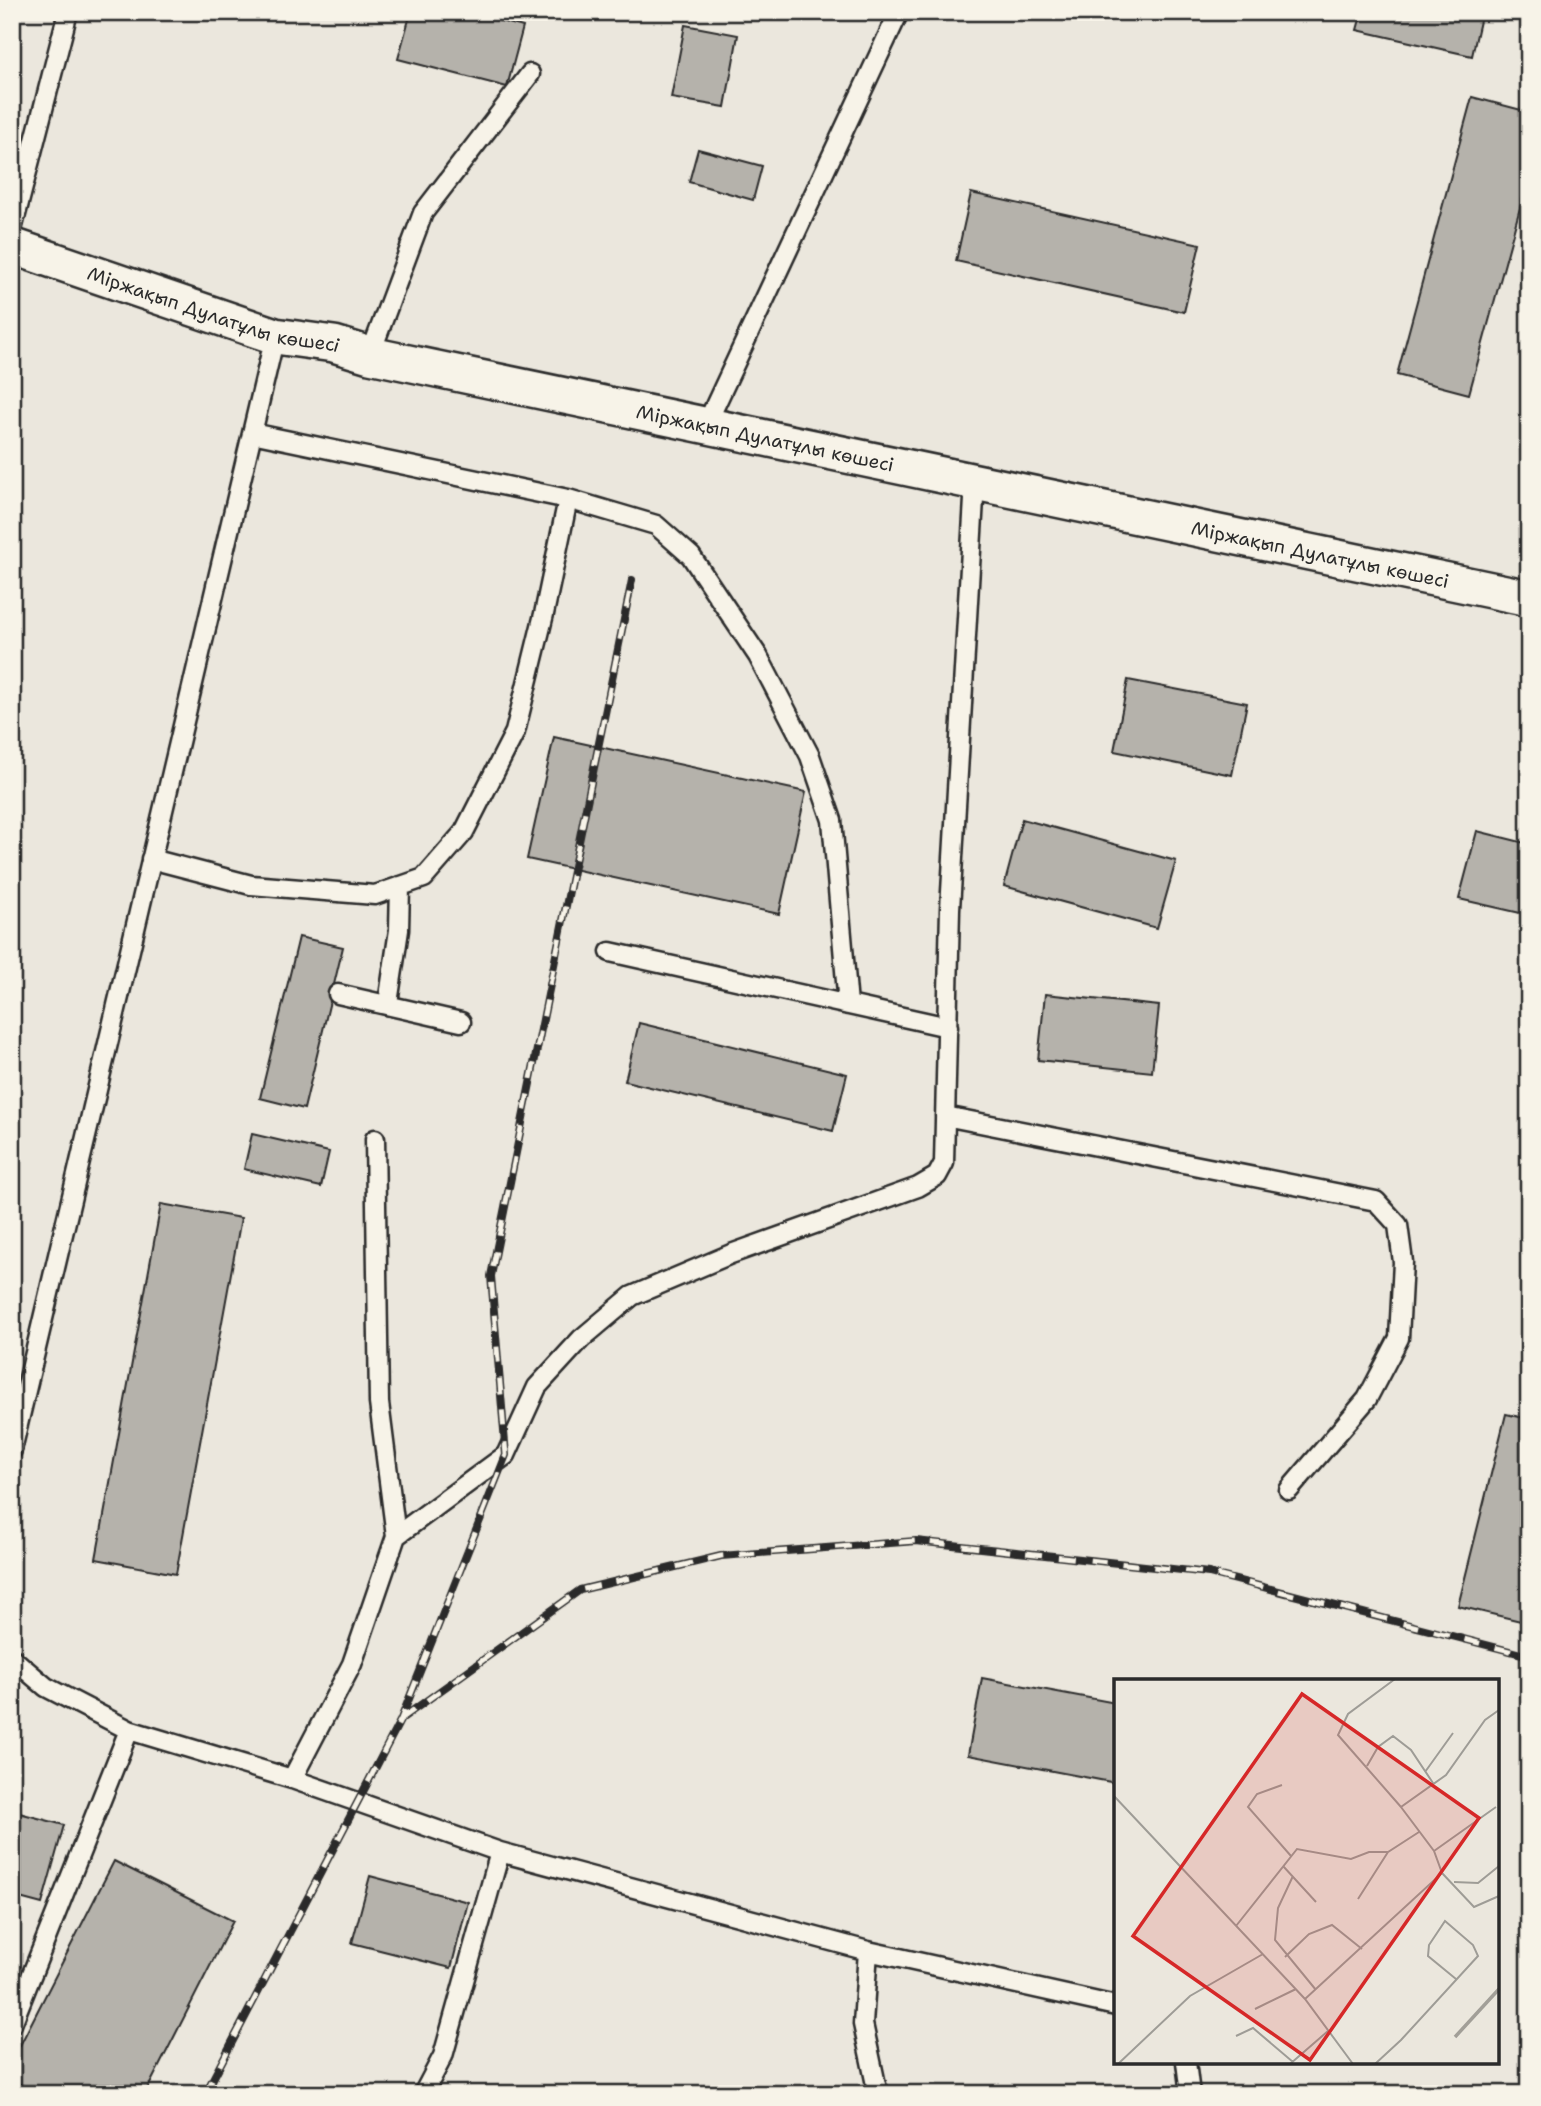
<svg xmlns="http://www.w3.org/2000/svg" width="1541" height="2106" font-family="'Shantell Sans',sans-serif">
<rect width="100%" height="100%" fill="#ebe7dd"/>
<filter id="ink" filterUnits="userSpaceOnUse"><feTurbulence type="fractalNoise" baseFrequency=".0143" numOctaves="2"/><feDisplacementMap in="SourceGraphic" scale="14" xChannelSelector="R" yChannelSelector="G"/><feConvolveMatrix kernelMatrix="1 2 1 2 8 2 1 2 1" color-interpolation-filters="sRGB"/></filter>
<g filter="url(#ink)">
<path fill="#b5b2ab" stroke="#2b2b2b" stroke-width="2" d="M 411,12 L 467,12 L 523,27 L 507,87 L 398,59 Z
M 1362,12 L 1482,12 L 1472,56 L 1357,30 Z
M 685,25 L 738,35 L 725,107 L 671,98 Z
M 1472,97 L 1529,112 L 1529,175 L 1469,394 L 1397,375 Z
M 698,149 L 762,166 L 753,200 L 689,182 Z
M 971,193 L 1200,244 L 1184,312 L 956,261 Z
M 1128,680 L 1247,703 L 1232,775 L 1114,751 Z
M 554,737 L 806,792 L 779,914 L 527,859 Z
M 1022,819 L 1176,861 L 1157,928 L 1004,886 Z
M 1477,831 L 1529,844 L 1529,915 L 1459,899 Z
M 299,937 L 343,947 L 304,1109 L 260,1098 Z
M 1045,994 L 1159,1006 L 1152,1072 L 1038,1060 Z
M 639,1023 L 847,1074 L 833,1131 L 625,1081 Z
M 252,1134 L 329,1152 L 321,1187 L 244,1169 Z
M 161,1204 L 241,1218 L 176,1574 L 96,1559 Z
M 1506,1414 L 1529,1419 L 1529,1623 L 1458,1606 Z
M 982,1678 L 1116,1703 L 1116,1783 L 968,1755 Z
M 12,1811 L 64,1825 L 42,1904 L 12,1896 Z
M 114,1861 L 233,1921 L 145,2094 L 39,2094 L 12,2080 L 12,2061 Z
M 370,1876 L 468,1902 L 451,1968 L 352,1943 Z"/>
<g fill="none" stroke-linecap="round" stroke-linejoin="round">
<g stroke="#2b2b2b" stroke-width="23">
<path id="service" d="M 12,230 L 68,12
M 370,355 L 423,213 L 530,74
M 706,425 L 899,12
M 252,433 L 568,499 L 656,525 L 691,556 L 758,656 L 810,756 L 832,820 L 848,1005
M 151,859 L 251,885 L 375,895 L 424,878 L 464,832 L 515,732 L 544,614 L 568,499
M 610,952 L 948,1027
M 338,994 L 461,1022
M 388,1003 L 399,930 L 400,886
M 945,1116 L 1376,1201 L 1398,1225 L 1403,1262 L 1399,1338 L 1367,1399 L 1289,1490
M 375,1139 L 379,1403 L 396,1536
M 12,1450 L 275,336
M 12,1658 L 46,1687 L 129,1730 L 292,1779 L 500,1852 L 443,2056 L 423,2094
M 292,1779 L 352,1664 L 396,1536 L 506,1455 L 537,1387 L 581,1339 L 632,1296 L 731,1254 L 918,1187 L 937,1176 L 944,1163 L 950,909 L 975,482
M 500,1852 L 868,1951 L 1116,2006
M 868,1951 L 863,2024 L 878,2094
M 12,2024 L 129,1730
M 1186,2062 L 1190,2094"/>
</g>
<g stroke="#2b2b2b" stroke-width="40">
<g id="minor">
<path id="s1" d="M 12,246 L 275,336 L 334,344 L 370,355 L 1529,598"/>
</g>
</g>
<use href="#service" stroke="#f7f3e8" stroke-width="18"/>
<use href="#minor" stroke="#f7f3e8" stroke-width="35"/>
<g stroke="#2b2b2b" stroke-width="8">
<path id="rail" d="M 401,1719 L 580,1590 L 721,1556 L 916,1541 L 1209,1573 L 1529,1656
M 205,2094 L 401,1719 L 506,1455 L 491,1276 L 632,580"/>
</g>
<use href="#rail" stroke="#f7f3e8" stroke-width="5" stroke-dasharray="16" stroke-linecap="butt"/>
</g>
</g>
<g text-anchor="middle" stroke-width="6" stroke-linejoin="round" paint-order="stroke">
<g font-size="19" fill="#2b2b2b" stroke="#f7f3e8">
<text dy="7" stroke="none"><textPath href="#s1" startOffset="212">Міржақып Дулатұлы көшесі</textPath></text>
<text dy="7" stroke="none"><textPath href="#s1" startOffset="779">Міржақып Дулатұлы көшесі</textPath></text>
<text dy="7" stroke="none"><textPath href="#s1" startOffset="1346">Міржақып Дулатұлы көшесі</textPath></text>
</g>
</g>
<g transform="translate(1114 1679)">
<rect width="385" height="385" fill="#ebe7dd"/>
<path fill="none" stroke="#a29f98" stroke-width="3.5" d="M 341,358 L 385,310"/>
<path fill="none" stroke="#9e9c96" stroke-width="2" d="M 281,0 L 234,35 L 224,56 L 287,128M 253,87 L 264,68 L 279,57 L 297,71 L 319,104M 311,93 L 339,54M 168,106 L 143,115 L 134,128 L 177,177M 0,117 L 191,320 L 239,385M 320,172 L 382,128M 169,187 L 202,223M 328,194 L 360,228 L 385,217M 179,197 L 164,229 L 161,261 L 202,311M 340,203 L 364,204 L 385,187M 244,220 L 274,173M 122,247 L 183,170 L 237,180 L 255,173 L 274,173 L 305,153M 171,278 L 195,255 L 218,246 L 248,270M 191,320 L 328,194 L 320,172 L 287,128 L 332,96 L 371,41 L 385,31M 141,330 L 182,310M 122,357 L 139,349 L 179,383M 4,385 L 76,317 L 149,275M 176,385 L 214,352M 261,385 L 287,361 L 364,277 L 359,266 L 331,242 L 315,266 L 314,277 L 342,300"/>
<path fill="#d62828" fill-opacity="0.15" stroke="#d62828" stroke-width="3.5" d="M 188,15 L 365,139 L 196,381 L 19,257 Z"/>
<rect width="385" height="385" fill="none" stroke="#2b2b2b" stroke-width="3.5"/>
</g>
<rect width="1541" height="2106" fill="none" stroke="#f7f3e8" stroke-width="42"/>
<rect x="21" y="21" width="1499" height="2064" fill="none" stroke="#2b2b2b" stroke-width="2.5" filter="url(#ink)"/>
</svg>
